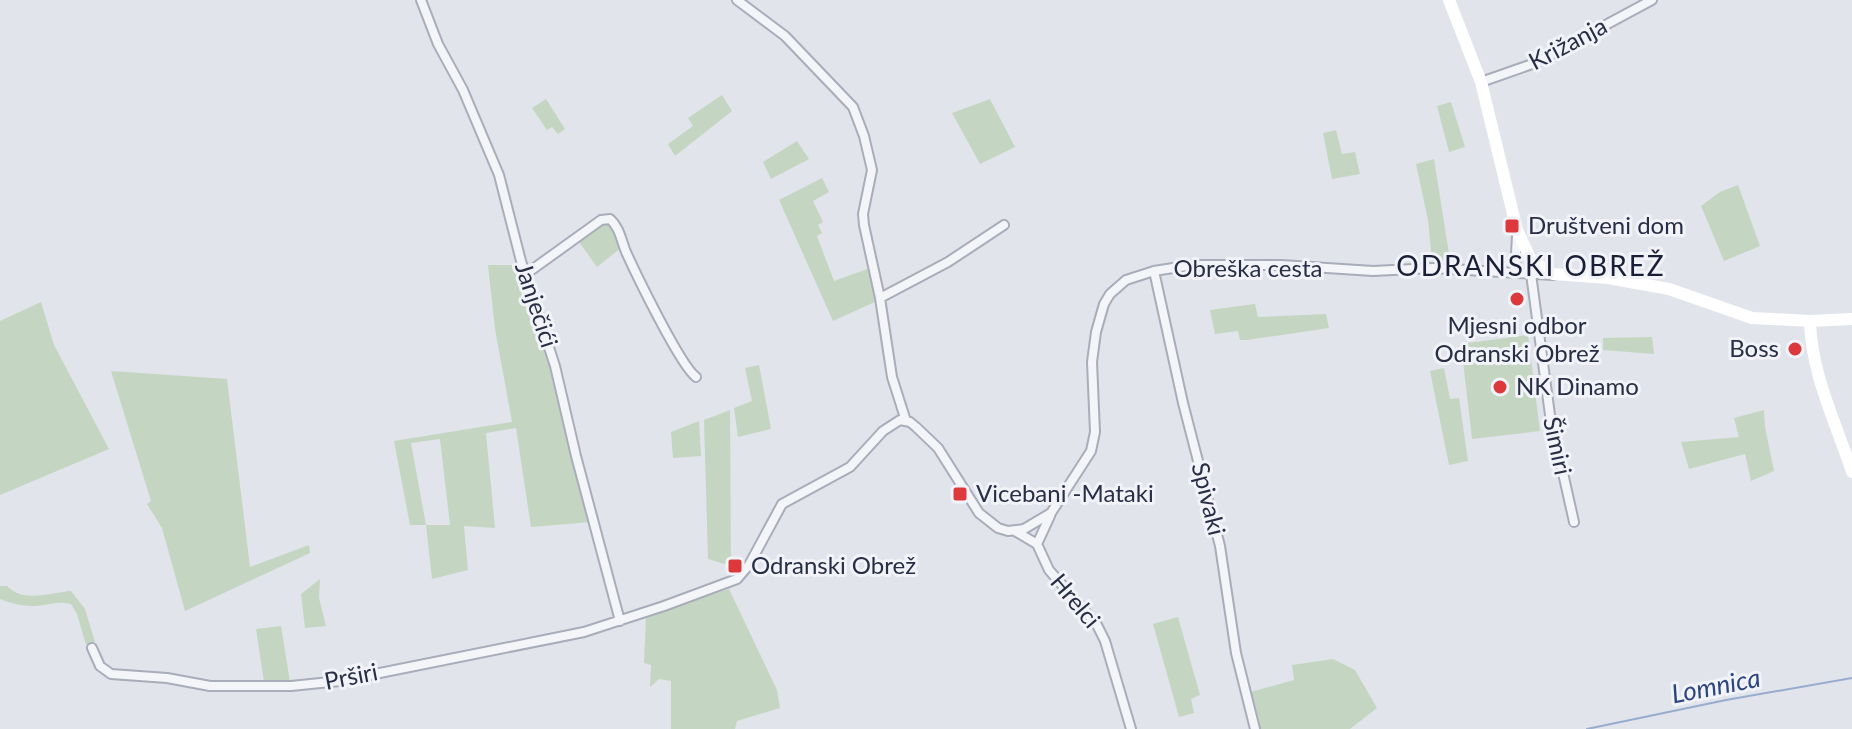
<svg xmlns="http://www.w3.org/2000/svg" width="1852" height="729" font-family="Lato,sans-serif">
<rect width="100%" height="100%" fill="#e1e4eb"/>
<path fill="#c4d6c1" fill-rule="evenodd" d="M 722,95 L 732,111 L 675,156 L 668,144 L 693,126 L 688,118 Z
M 546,99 L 565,129 L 558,134 L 552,127 L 547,130 L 532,108 Z
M 990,99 L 1015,147 L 980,164 L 952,113 Z
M 1451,102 L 1465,147 L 1449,152 L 1437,106 Z
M 1336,130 L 1342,154 L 1355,152 L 1360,174 L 1332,179 L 1323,133 Z
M 797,141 L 809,159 L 771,179 L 763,162 Z
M 1434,159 L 1450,260 L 1432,261 L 1428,220 L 1416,164 Z
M 822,178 L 829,192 L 813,201 L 823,222 L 818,225 L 822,233 L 817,236 L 834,281 L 870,268 L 877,301 L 833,321 L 779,200 Z
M 1738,185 L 1760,246 L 1724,261 L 1701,206 L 1720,192 Z
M 604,222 L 610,223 L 622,247 L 597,267 L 579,242 Z
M 488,265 L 520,265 L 544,337 L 591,522 L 531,527 L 516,428 L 486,433 L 495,528 L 464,526 L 468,570 L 432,579 L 426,525 L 410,525 L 394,441 L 512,422 L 495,329 ZM 440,439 L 450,525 L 426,525 L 411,443 Z
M 41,302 L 54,345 L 109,449 L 0,495 L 0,321 Z
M 1255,304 L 1258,317 L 1326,314 L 1329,328 L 1247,340 L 1240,340 L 1238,331 L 1215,334 L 1210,310 Z
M 1528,335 L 1540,431 L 1472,439 L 1461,344 Z
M 1652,337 L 1654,354 L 1603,350 L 1603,338 Z
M 759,365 L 771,429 L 738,437 L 734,408 L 752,401 L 745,368 Z
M 1444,368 L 1450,399 L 1459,398 L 1468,461 L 1449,465 L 1430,371 Z
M 111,371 L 227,379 L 250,567 L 309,545 L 310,553 L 185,611 L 162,528 L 147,504 L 151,501 Z
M 730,410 L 731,566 L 708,559 L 704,420 Z
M 1764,410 L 1765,427 L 1774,471 L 1751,481 L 1745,454 L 1689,469 L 1681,442 L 1739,437 L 1734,418 Z
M 699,421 L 701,456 L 673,458 L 671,432 Z
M 320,579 L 319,598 L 326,626 L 305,628 L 301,594 Z
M 0,586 L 7,586 C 23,603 49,593 71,591 L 85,609 L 95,642 L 86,645 L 77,614 L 71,604 C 57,600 46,606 32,606 C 21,606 10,603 0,599 Z
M 729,589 L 777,690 L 780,708 L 737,721 L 735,729 L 671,729 L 671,681 L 659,679 L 650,687 L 651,665 L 644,663 L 646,616 Z
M 1178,617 L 1200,695 L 1191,699 L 1194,713 L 1179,717 L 1153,624 Z
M 281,626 L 290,682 L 264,682 L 256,629 Z
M 1333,659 L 1355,670 L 1377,708 L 1350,729 L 1258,729 L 1247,693 L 1294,680 L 1292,665 Z"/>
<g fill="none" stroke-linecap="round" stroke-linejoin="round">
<path stroke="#98accf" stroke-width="2" d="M 1587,729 L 1726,700 L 1852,678"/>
<g stroke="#a9adb9" stroke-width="12">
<path id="street" d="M 421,0 L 438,44 L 463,90 L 499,175 L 521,261 L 555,366 L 576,456 L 620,621
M 737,0 L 785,36 L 853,107 L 864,136 L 872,170 L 863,214 L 864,225 L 880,298 L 892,377 L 906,421
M 1481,82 L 1535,63 L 1652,0
M 1154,271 L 1183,403 L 1220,546 L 1236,653 L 1255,729
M 1515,272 L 1517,235
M 526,274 L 601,220 L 610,219 C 620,228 621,240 626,252 C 636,274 680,365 696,377
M 1531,274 L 1550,415 L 1574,522
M 880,298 L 948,262 L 1004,225
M 1015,531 L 1037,544 L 1049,570 L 1097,625 L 1105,641 L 1131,729
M 1037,544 L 1050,516
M 92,648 L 100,666 L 111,674 L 167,678 L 210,686 L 291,686 L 340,681 L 584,632 L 664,606 L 737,579 L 749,565 L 782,504 L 850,467 L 883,431 L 900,420 L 910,422 L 916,427 L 938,448 L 979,513 L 998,528 L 1008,531 L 1024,529 L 1051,513 L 1091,451 L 1095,432 L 1092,362 L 1096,332 L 1104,304 L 1110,294 L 1126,280 L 1154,271 L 1192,265 L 1281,265 L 1373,271 L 1433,268 L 1553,275"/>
</g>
<use href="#street" stroke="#f4f5f9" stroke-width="8"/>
<path stroke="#fff" stroke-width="12" d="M 1449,0 L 1481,82 L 1517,230 L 1531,260 L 1553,274 L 1608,278 L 1669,289 L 1752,318 L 1810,321 L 1852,319
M 1810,321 C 1811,373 1836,423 1852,472"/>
</g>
<g fill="#dd393c" stroke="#f1f3f8" stroke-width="3">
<rect x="1504" y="218" width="16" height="16" rx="4"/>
<circle cx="1517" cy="299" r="8"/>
<circle cx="1795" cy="349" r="8"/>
<circle cx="1500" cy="387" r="8"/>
<rect x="952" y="486" width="16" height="16" rx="4"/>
<rect x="727" y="558" width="16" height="16" rx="4"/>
</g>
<g text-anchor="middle" stroke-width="6" stroke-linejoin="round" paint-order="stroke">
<g font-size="24" fill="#272e45" stroke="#f1f3f8">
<text transform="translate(1568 44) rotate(-28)" y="8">Križanja</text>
<text x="1248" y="277">Obreška cesta</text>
<text transform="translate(536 305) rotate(72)" y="8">Janječići</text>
<text transform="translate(1557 446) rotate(78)" y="8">Šimiri</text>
<text transform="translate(1208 499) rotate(76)" y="8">Spivaki</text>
<text transform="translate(1075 601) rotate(50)" y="8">Hrelci</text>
<text transform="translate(351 677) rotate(-11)" y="8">Prširi</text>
</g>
<g font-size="24" fill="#272e45" stroke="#f1f3f8" text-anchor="start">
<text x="1528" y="234">Društveni dom</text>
<text x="1517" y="334" text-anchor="middle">Mjesni odbor<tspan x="1517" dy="28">Odranski Obrež</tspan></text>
<text x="1779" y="357" text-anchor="end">Boss</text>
<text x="1516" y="395">NK Dinamo</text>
<text x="976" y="502">Vicebani -Mataki</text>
<text x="751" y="574">Odranski Obrež</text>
</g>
<g font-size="26" font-style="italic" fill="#2c467e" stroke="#f1f3f8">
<text transform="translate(1716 686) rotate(-11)" y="9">Lomnica</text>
</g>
<g font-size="28" letter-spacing="2" fill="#191f36" stroke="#f1f3f8">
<text x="1531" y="276">ODRANSKI OBREŽ</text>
</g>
</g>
</svg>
